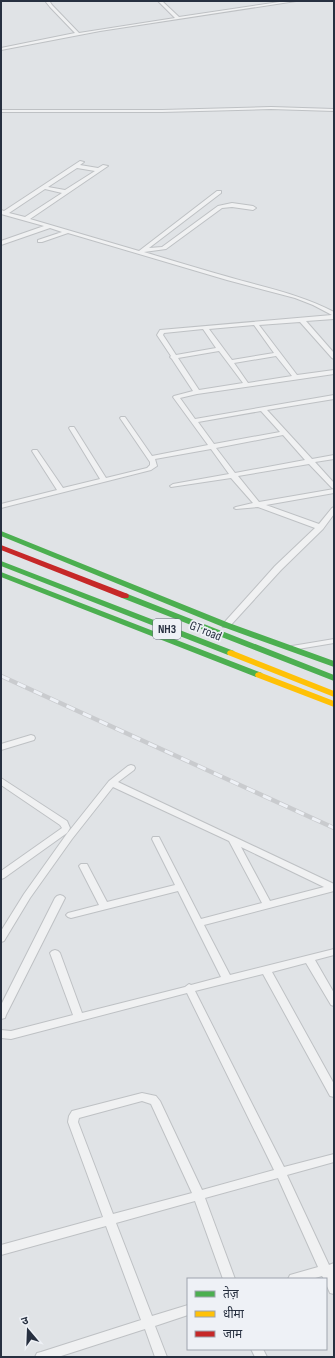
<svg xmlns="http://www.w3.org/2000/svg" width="335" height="1358" font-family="'Sofia Sans Condensed','Noto Sans Devanagari',sans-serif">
<rect width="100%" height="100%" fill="#e0e3e6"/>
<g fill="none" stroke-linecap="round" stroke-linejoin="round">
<g stroke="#bec1c4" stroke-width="2">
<path id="street" d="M 47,1 L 51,1 L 50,2 L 52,5 L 79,33 L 175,18 L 158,1 L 162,1 L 179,17 L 286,1 L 296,1 L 100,31 L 1,50 L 1,48 L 75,33 L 50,7 L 46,2 Z
M 271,107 L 334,109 L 334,111 L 271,109 L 162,112 L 1,112 L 1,110 L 162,110 Z
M 80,161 L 84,162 L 80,165 L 98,168 L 103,165 L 108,166 L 30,219 L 139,251 L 217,191 L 221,191 L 221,193 L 149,248 L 162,247 L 218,206 L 232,203 L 253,206 L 256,208 L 253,210 L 232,207 L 222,208 L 166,249 L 144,252 C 174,261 203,270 232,278 C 267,288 302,295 334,312 L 334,319 L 306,321 L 334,353 L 334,359 L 332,358 L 300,322 L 259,325 L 297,375 L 334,370 L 334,374 L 197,394 L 180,398 L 195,419 L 334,395 L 334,399 L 267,410 L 312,459 L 334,455 L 334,459 L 315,462 L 334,483 L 334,493 L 266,505 L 319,524 L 332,508 L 334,507 L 334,514 L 323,529 L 281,570 L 229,627 L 223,627 L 222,625 L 275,566 L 315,528 L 258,507 L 236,509 L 234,508 L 236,507 L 253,503 L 231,478 L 171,487 L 170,486 L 173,484 L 229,474 L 211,449 L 155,459 L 157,466 L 151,470 L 1,508 L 1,504 L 57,490 L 32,451 L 33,450 L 37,450 L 63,488 L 100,479 L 69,428 L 70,427 L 74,427 L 106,478 L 147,468 L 150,465 L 150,462 L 120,418 L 121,417 L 125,417 L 152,456 L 208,445 L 173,397 L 174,396 L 193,391 L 172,359 L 170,357 L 171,356 L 157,335 L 160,330 L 332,315 L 313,305 L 295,298 L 227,280 L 68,233 L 42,242 L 38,242 L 38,240 L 62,232 L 50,228 L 1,245 L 1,241 L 44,226 L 1,214 L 1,210 L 4,211 ZM 77,168 L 95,171 L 65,190 L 48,187 ZM 45,189 L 62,193 L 25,217 L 9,213 ZM 254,325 L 274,353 L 232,360 L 209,329 ZM 203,329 L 216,348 L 176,355 L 163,335 L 164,333 ZM 219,351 L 243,383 L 199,390 L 178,358 ZM 276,356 L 292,376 L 248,383 L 234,363 ZM 261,411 L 280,432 L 214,444 L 198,422 ZM 283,435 L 305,460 L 235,473 L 216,448 ZM 309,464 L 332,488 L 334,489 L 259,502 L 238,476 Z
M 334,639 L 334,643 L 292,650 L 288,648 L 292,646 Z
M 31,735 L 34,736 L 35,738 L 34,740 L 1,750 L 1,744 Z
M 131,765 L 134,766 L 135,768 L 134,770 L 118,782 L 334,884 L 334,891 L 204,925 L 230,975 L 334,949 L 334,955 L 315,960 L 334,993 L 334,1006 L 331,1005 L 306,963 L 272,972 L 334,1084 L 334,1097 L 330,1096 L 263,974 L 195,991 L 284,1167 L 334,1154 L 334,1162 L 287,1175 L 329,1265 L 334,1263 L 334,1273 L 333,1273 L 334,1276 L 334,1294 L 330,1293 L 326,1284 L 326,1279 L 324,1279 L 322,1276 L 312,1279 L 288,1279 L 290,1275 L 318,1267 L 278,1178 L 205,1198 L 235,1279 L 223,1279 L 195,1201 L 116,1223 L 152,1316 L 188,1305 L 188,1315 L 155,1326 L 167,1357 L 155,1357 L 145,1329 L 58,1357 L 35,1357 L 37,1353 L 41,1352 L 141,1320 L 106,1226 L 1,1255 L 1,1245 L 103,1217 L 68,1122 L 69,1116 L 72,1111 L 142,1093 L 156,1096 L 160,1101 L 202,1190 L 274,1170 L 187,993 L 11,1039 L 1,1038 L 1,1030 L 11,1031 L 73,1015 L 50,953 L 52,951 L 55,950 L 58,951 L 60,953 L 82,1013 L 185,987 L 189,984 L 191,985 L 221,977 L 178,891 L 71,918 L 68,917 L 66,915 L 68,913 L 99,905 L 79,866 L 81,864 L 87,864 L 107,902 L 175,885 L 152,839 L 153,837 L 159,837 L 160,839 L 201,919 L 262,903 L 229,841 L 113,787 L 72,839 L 30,898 L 4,941 L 1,942 L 1,931 L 24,894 L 66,835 L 109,781 L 128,766 ZM 241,847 L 324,887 L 270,901 ZM 142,1101 L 151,1104 L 192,1193 L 113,1214 L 78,1122 L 79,1118 Z
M 1,778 L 67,821 L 70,828 L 67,833 L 4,878 L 1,879 L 1,871 L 62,828 L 60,825 L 1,785 Z
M 60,895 L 63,896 L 65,898 L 6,1015 L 5,1018 L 1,1019 L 1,1005 L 55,898 L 57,896 Z
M 251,1349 L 263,1349 L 267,1357 L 255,1357 Z"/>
</g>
<use href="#street" fill="#f0f1f2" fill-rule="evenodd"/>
<path fill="#4caf50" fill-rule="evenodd" d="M 1,531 L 229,623 L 334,661 L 334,667 L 223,627 L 1,536 Z
M 1,561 L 234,651 L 235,653 L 234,655 L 228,655 L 1,566 Z
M 1,572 L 262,673 L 263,675 L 262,677 L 256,677 L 1,577 Z
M 125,593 L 334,675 L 334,681 L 122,598 L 121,596 L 122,594 Z"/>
<path fill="#ffc107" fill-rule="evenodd" d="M 231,650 L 334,691 L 334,697 L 228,655 L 227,653 L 228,651 Z
M 259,672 L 334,701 L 334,707 L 256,677 L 255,675 L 256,673 Z"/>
<path fill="#c62828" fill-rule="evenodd" d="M 1,545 L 128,594 L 129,596 L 128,598 L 122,598 L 1,550 Z"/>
<g stroke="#c9cbce" stroke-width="4.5">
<path id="rail" d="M 1,676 L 334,828"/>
</g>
<use href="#rail" stroke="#eef1f6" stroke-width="3" stroke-dasharray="9" stroke-linecap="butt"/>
</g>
<g text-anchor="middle" stroke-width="3.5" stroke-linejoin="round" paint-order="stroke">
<rect fill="#eef1f6" stroke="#636a77" stroke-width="1" x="153" y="619" width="28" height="20" rx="3"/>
<g font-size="12" font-weight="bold" fill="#273040">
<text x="167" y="633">NH3</text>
</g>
<g font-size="13" fill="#273040" stroke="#eef1f6">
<text transform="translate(206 630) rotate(22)" y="5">GT road</text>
</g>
</g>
<rect width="335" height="1358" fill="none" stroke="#273040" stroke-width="4"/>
<rect x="187" y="1278" width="140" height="72" fill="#eef1f6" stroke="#9ea4ad"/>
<rect x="195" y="1291" width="20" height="6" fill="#4caf50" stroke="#9ea4ad"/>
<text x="223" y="1298" font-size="12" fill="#273040">तेज़</text>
<rect x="195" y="1311" width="20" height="6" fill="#ffc107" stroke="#9ea4ad"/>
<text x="223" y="1318" font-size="12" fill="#273040">धीमा</text>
<rect x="195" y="1331" width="20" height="6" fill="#c62828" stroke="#9ea4ad"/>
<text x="223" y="1338" font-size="12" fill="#273040">जाम</text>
<g transform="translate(28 1330) rotate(341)" stroke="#eef1f6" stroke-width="3" paint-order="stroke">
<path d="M0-3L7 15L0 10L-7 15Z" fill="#273040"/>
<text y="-6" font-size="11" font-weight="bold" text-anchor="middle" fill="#273040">उ</text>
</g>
</svg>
